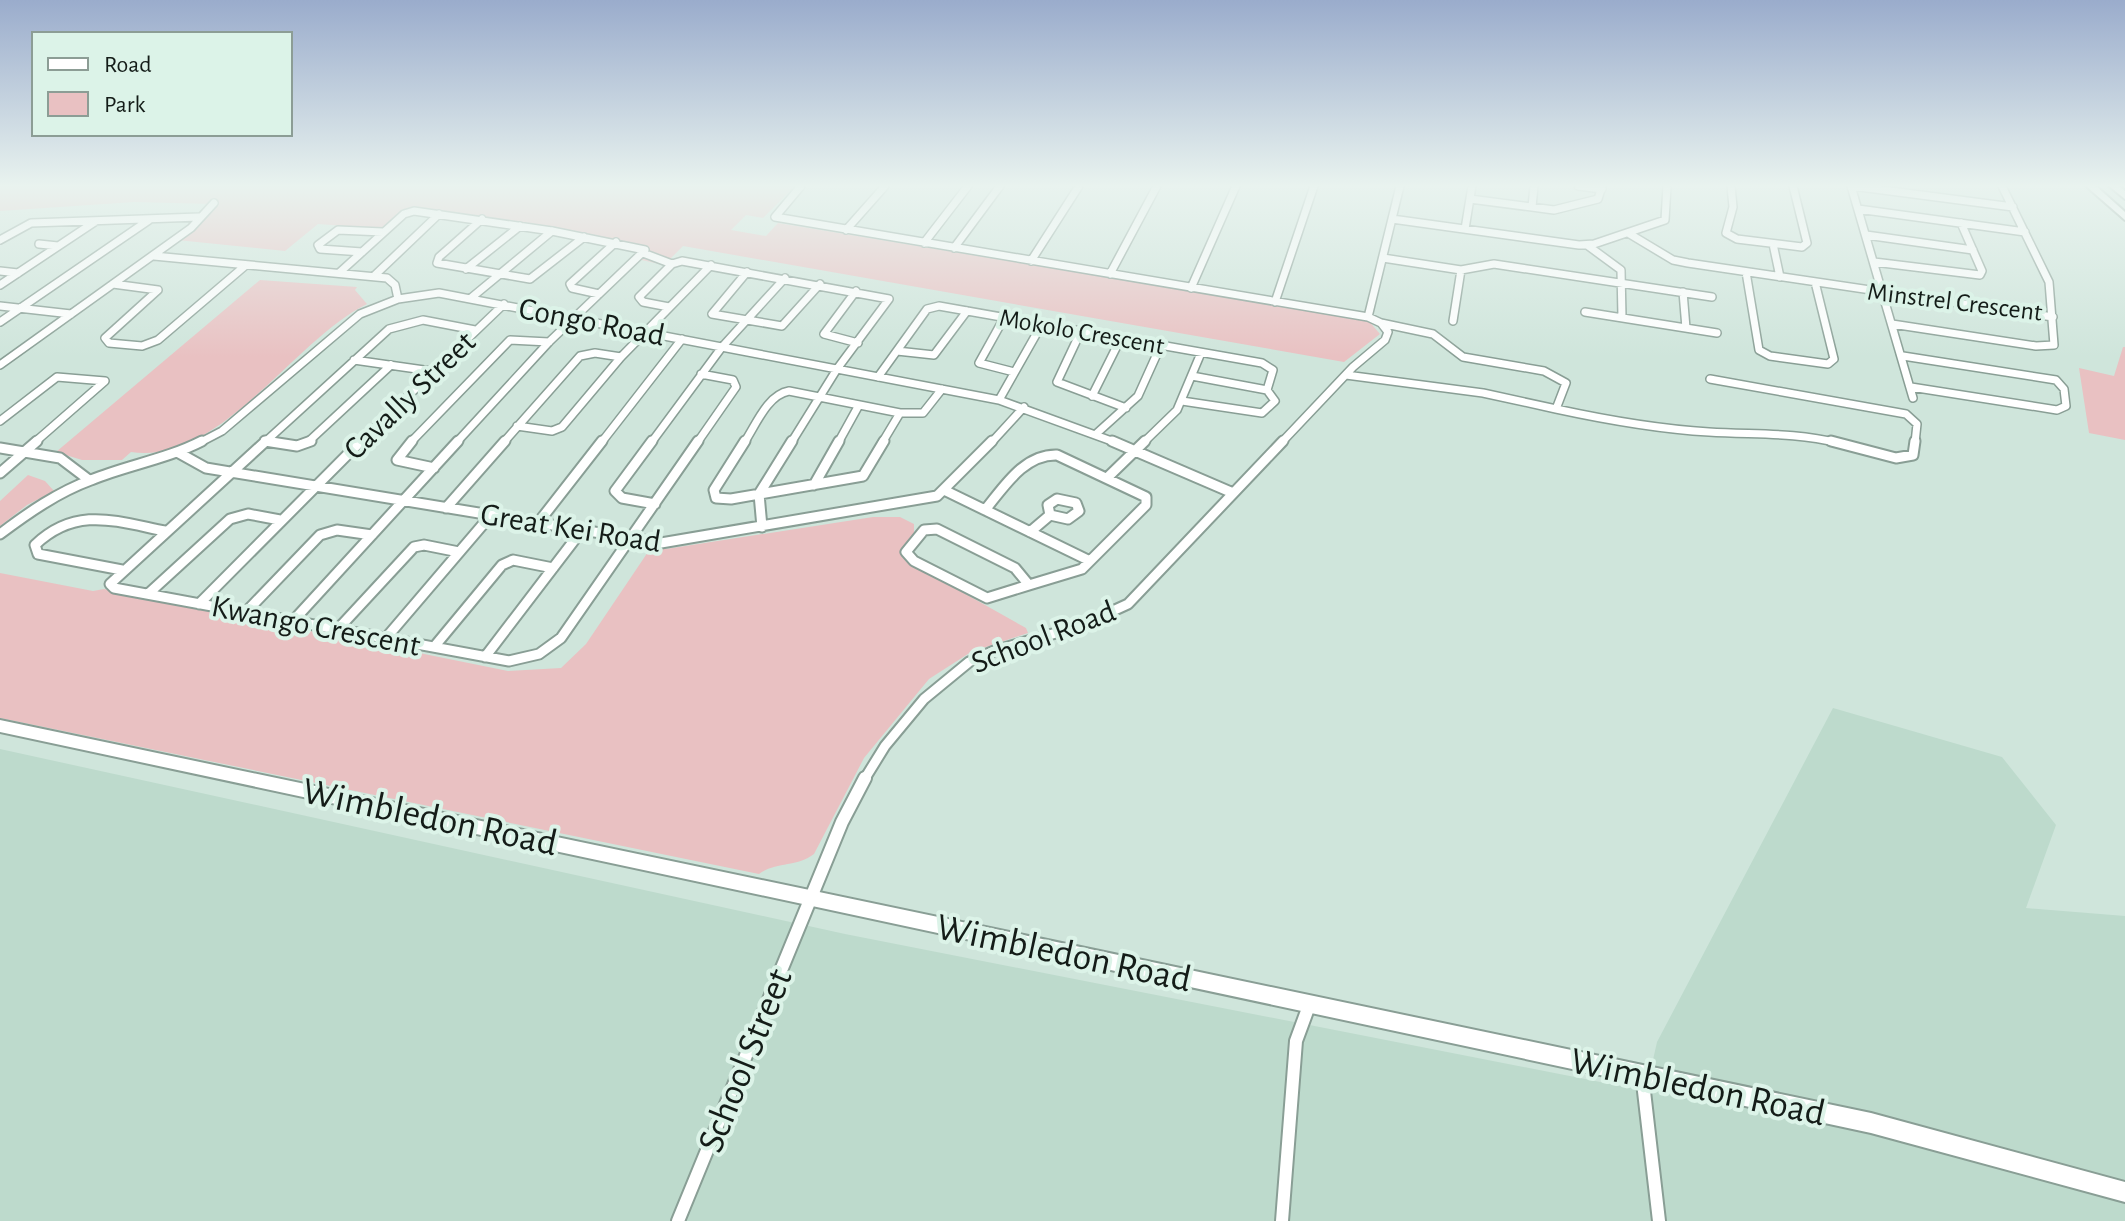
<svg xmlns="http://www.w3.org/2000/svg" width="2125" height="1221" font-family="'Alegreya Sans',sans-serif">
<rect width="100%" height="100%" fill="#cfe5db"/>
<path fill="#bddacc" d="M 1833,708 L 2002,757 L 2056,825 L 2026,908 L 2125,916 L 2125,1221 L 0,1221 L 0,749 L 845,934 L 1646,1091 L 1657,1042 Z"/>
<path fill="#e9c1c2" d="M 0,186 L 795,186 L 763,218 L 746,215 L 731,230 L 766,236 L 778,223 L 1368,320 L 1380,334 L 1344,362 L 683,246 L 664,265 L 637,259 L 646,250 L 414,211 L 386,229 L 318,224 L 285,251 L 177,240 L 213,204 L 134,202 L 0,211 Z
M 260,280 L 357,287 L 355,290 L 367,304 C 293,340 221,465 131,452 L 122,460 L 82,460 L 56,452 Z
M 2123,347 L 2125,347 L 2125,440 L 2089,433 L 2079,368 L 2114,376 Z
M 28,475 L 45,481 L 54,491 L 27,505 L 0,526 L 0,501 Z
M 873,517 L 900,517 L 914,524 L 914,534 L 903,548 L 905,560 L 1026,628 L 1028,633 L 971,652 L 929,679 L 864,758 L 814,854 C 795,868 777,861 759,874 L 0,718 L 0,573 L 93,591 L 104,589 L 508,671 L 561,668 L 586,644 L 652,546 L 666,549 Z"/>
<g fill="none" stroke-linecap="round" stroke-linejoin="round">
<g stroke="#899e95" stroke-width="10">
<path id="street-far2" d="M 801,186 L 775,217 L 1368,317 L 1381,323 L 1388,332 L 1385,340 L 1353,367 L 1281,443
M 1578,186 L 1602,189
M 1731,186 L 1733,207 L 1726,233 L 1737,239 L 1802,247 L 1807,243 L 1793,186
M 1851,186 L 1913,398
M 1852,186 L 2013,207
M 1470,199 L 1554,210 L 1598,199 L 1602,186
M 1532,207 L 1534,186
M 1858,209 L 2025,232
M 482,219 L 439,257 L 437,263 L 530,279 L 584,237
M 1392,219 L 1579,245 L 1594,244 L 1665,220 L 1667,186
M 1465,229 L 1472,186
M 846,230 L 885,186
M 1628,233 L 1673,260 L 1688,263 L 2053,317
M 1866,235 L 1973,250
M 0,240 L 31,223 L 199,217
M 924,243 L 968,186
M 39,244 L 58,246
M 1773,244 L 1780,277
M 1587,245 L 1621,270 L 1622,317
M 954,248 L 1000,186
M 362,252 L 320,249 L 318,245 L 338,230 L 383,232
M 643,253 L 672,264
M 154,256 L 387,278 L 395,285 L 398,299
M 1383,258 L 1461,270 L 1494,264 L 1712,297
M 1031,261 L 1079,186
M 1874,262 L 1980,275 L 1982,271 L 1961,223
M 466,269 L 520,226
M 0,271 L 18,273
M 747,272 L 712,314 L 782,326 L 820,284
M 1746,272 L 1759,350 L 1770,356 L 1828,364 L 1834,359 L 1815,282
M 339,273 L 404,214 L 414,211 L 552,231 L 645,250 L 549,342 L 456,443
M 1110,274 L 1157,186
M 374,276 L 439,214
M 113,284 L 158,290 L 105,338 L 109,343 L 142,346 L 158,340 L 246,265
M 0,285 L 96,221
M 1191,288 L 1236,186
M 856,291 L 824,334 L 858,343
M 1683,292 L 1686,328
M 599,294 L 572,288 L 570,284 L 616,242
M 471,298 L 552,231
M 1275,302 L 1314,186
M 0,306 L 71,314
M 669,307 L 643,302 L 639,297 L 672,264 L 682,261 L 889,299 L 837,369 L 791,443
M 1585,312 L 1717,333
M 1368,317 L 1400,186
M 1004,318 L 979,363 L 1014,372
M 1453,321 L 1461,270
M 0,322 L 149,220
M 1892,324 L 2036,346 L 2054,345 L 2049,282 L 2002,186
M 1081,331 L 1057,382 L 1126,408
M 897,351 L 934,355 L 967,311
M 1903,356 L 2056,380 L 2064,389 L 2066,406 L 2057,410 L 1911,387
M 354,360 L 431,371
M 0,365 L 191,228 L 214,203
M 1346,375 L 1483,393 L 1556,409 L 1566,383 L 1544,371 L 1463,357 L 1433,334 L 1381,323
M 1192,376 L 1267,390
M 878,377 L 927,309 L 939,306 L 1262,363 L 1273,370 L 1267,390 L 1275,401 L 1262,413 L 1182,401
M 1710,379 L 1906,414 L 1917,424 L 1915,443
M 1092,396 L 1121,338
M 999,400 L 1042,324
M 1556,409 C 1607,420 1657,429 1709,432 C 1754,435 1795,432 1838,443
M 900,413 L 923,413 L 942,389
M 0,421 L 57,377 L 105,381 L 34,443
M 517,426 L 552,431 L 562,427 L 621,357 L 711,265
M 1096,434 L 1138,396 L 1161,345
M 265,441 L 278,443
M 199,443 L 222,431 L 360,314 L 398,299 L 439,293 L 999,400 L 1117,443
M 264,443 L 389,329 L 423,320 L 475,330
M 307,443 L 391,365
M 359,443 L 504,304
M 410,443 L 510,340 L 549,342
M 503,443 L 580,356 L 595,353 L 621,357
M 601,443 L 682,339
M 651,443 L 722,347 L 785,278
M 697,443 L 736,387 L 733,380 L 701,374
M 744,443 C 756,425 767,395 789,391 L 900,413 L 882,443
M 838,443 L 859,405
M 991,443 L 1024,407
M 1143,443 L 1177,410 L 1201,353"/>
</g>
<g stroke="#899e95" stroke-width="13">
<path id="street-far1" d="M 265,441 L 297,446 L 311,441
M 266,441 L 110,584 L 114,588 L 509,661 L 539,654 L 561,638 L 698,441
M 412,441 L 397,460 L 434,468
M 652,441 L 615,491 L 622,498 L 655,504
M 745,441 L 714,490 L 716,498 L 731,499 L 863,476 L 884,441
M 1112,441 L 1233,493
M 1831,441 L 1896,458 L 1913,455 L 1915,441
M 0,448 L 60,458 L 89,480
M 179,453 L 206,468 L 661,543 L 937,496 L 992,441
M 0,473 L 37,441
M 1108,477 L 1145,441
M 814,485 L 839,441
M 946,491 L 1090,561
M 1057,499 L 1076,503 L 1079,511 L 1068,519 L 1050,515 L 1048,505 Z
M 446,508 L 505,441
M 985,510 C 1004,487 1024,454 1057,455 L 1146,497 L 1146,505 L 1082,569 L 1029,585
M 538,523 L 602,441
M 762,527 L 759,494 L 792,441
M 937,529 L 1015,568 L 1029,585 L 987,598 L 914,561 L 906,552 L 924,530 Z
M 1030,532 L 1050,515
M 0,534 C 28,513 58,492 91,480 C 128,465 167,459 202,441
M 122,570 L 38,554 L 35,545 C 76,506 115,521 165,531
M 148,594 L 230,519 L 248,514 L 280,520
M 199,604 L 361,441
M 246,612 L 320,535 L 337,530 L 372,535
M 293,621 L 458,441
M 338,629 L 414,547 L 424,545 L 459,552
M 386,638 L 491,515
M 434,647 L 502,565 L 513,560 L 553,568
M 485,657 L 582,530
M 864,780 L 885,746 L 924,699 L 969,662 L 994,651 L 1080,626 L 1128,604 L 1283,441"/>
</g>
<g stroke="#899e95" stroke-width="16">
<path id="street" d="M 1642,1074 L 1659,1221
M 678,1221 L 842,822 L 865,778
M 1282,1221 L 1296,1041 L 1310,1003"/>
</g>
<g stroke="#899e95" stroke-width="4">
<path id="secondary" d="M 0,720 L 1871,1113 L 2125,1182 L 2125,1202 L 1871,1133 L 0,732 Z"/>
</g>
<g stroke="#899e95" stroke-width="4">
<path id="primary" d="M 2086,186 L 2096,186 L 2125,212 L 2125,220 Z
M 2109,186 L 2119,186 L 2125,191 L 2125,199 Z"/>
</g>
<use href="#street-far2" stroke="#fff" stroke-width="7"/>
<use href="#street-far1" stroke="#fff" stroke-width="9"/>
<use href="#street" stroke="#fff" stroke-width="12"/>
<use href="#secondary" fill="#fff" fill-rule="evenodd"/>
<use href="#primary" fill="#fff" fill-rule="evenodd"/>
</g>
<linearGradient id="sky" x2="0" y2="1"><stop stop-color="#9aaccc"/><stop offset="0.52" stop-color="#e9f3ef"/><stop offset="1" stop-color="#e9f3ef" stop-opacity="0"/></linearGradient>
<rect width="2125" height="357" fill="url(#sky)"/>
<g text-anchor="middle" stroke-width="8" stroke-linejoin="round" paint-order="stroke">
<g font-size="26" fill="#141c18" stroke="#dcf3e8">
<text transform="translate(1955 301) rotate(7)" y="9">Minstrel Crescent</text>
<text transform="translate(1082 331) rotate(10)" y="9">Mokolo Crescent</text>
</g>
<g font-size="32" fill="#141c18" stroke="#dcf3e8">
<text transform="translate(592 321) rotate(11)" y="11">Congo Road</text>
<text transform="translate(409 395) rotate(-44)" y="11">Cavally Street</text>
<text transform="translate(571 527) rotate(9)" y="11">Great Kei Road</text>
<text transform="translate(316 625) rotate(11)" y="11">Kwango Crescent</text>
<text transform="translate(1043 636) rotate(-21)" y="11">School Road</text>
</g>
<g font-size="38" fill="#141c18" stroke="#dcf3e8">
<text transform="translate(430 816) rotate(12)" y="13">Wimbledon Road</text>
<text transform="translate(1064 952) rotate(12)" y="13">Wimbledon Road</text>
<text transform="translate(744 1060) rotate(-68)" y="13">School Street</text>
<text transform="translate(1698 1086) rotate(12)" y="13">Wimbledon Road</text>
</g>
</g>
<rect x="32" y="32" width="260" height="104" fill="#dcf3e8" stroke="#8c9d95" stroke-width="2"/>
<rect x="48" y="58" width="40" height="12" fill="#ffffff" stroke="#8c9d95" stroke-width="2"/>
<text x="104" y="72" font-size="24" fill="#141c18">Road</text>
<rect x="48" y="92" width="40" height="24" fill="#e9c1c2" stroke="#8c9d95" stroke-width="2"/>
<text x="104" y="112" font-size="24" fill="#141c18">Park</text>
</svg>
